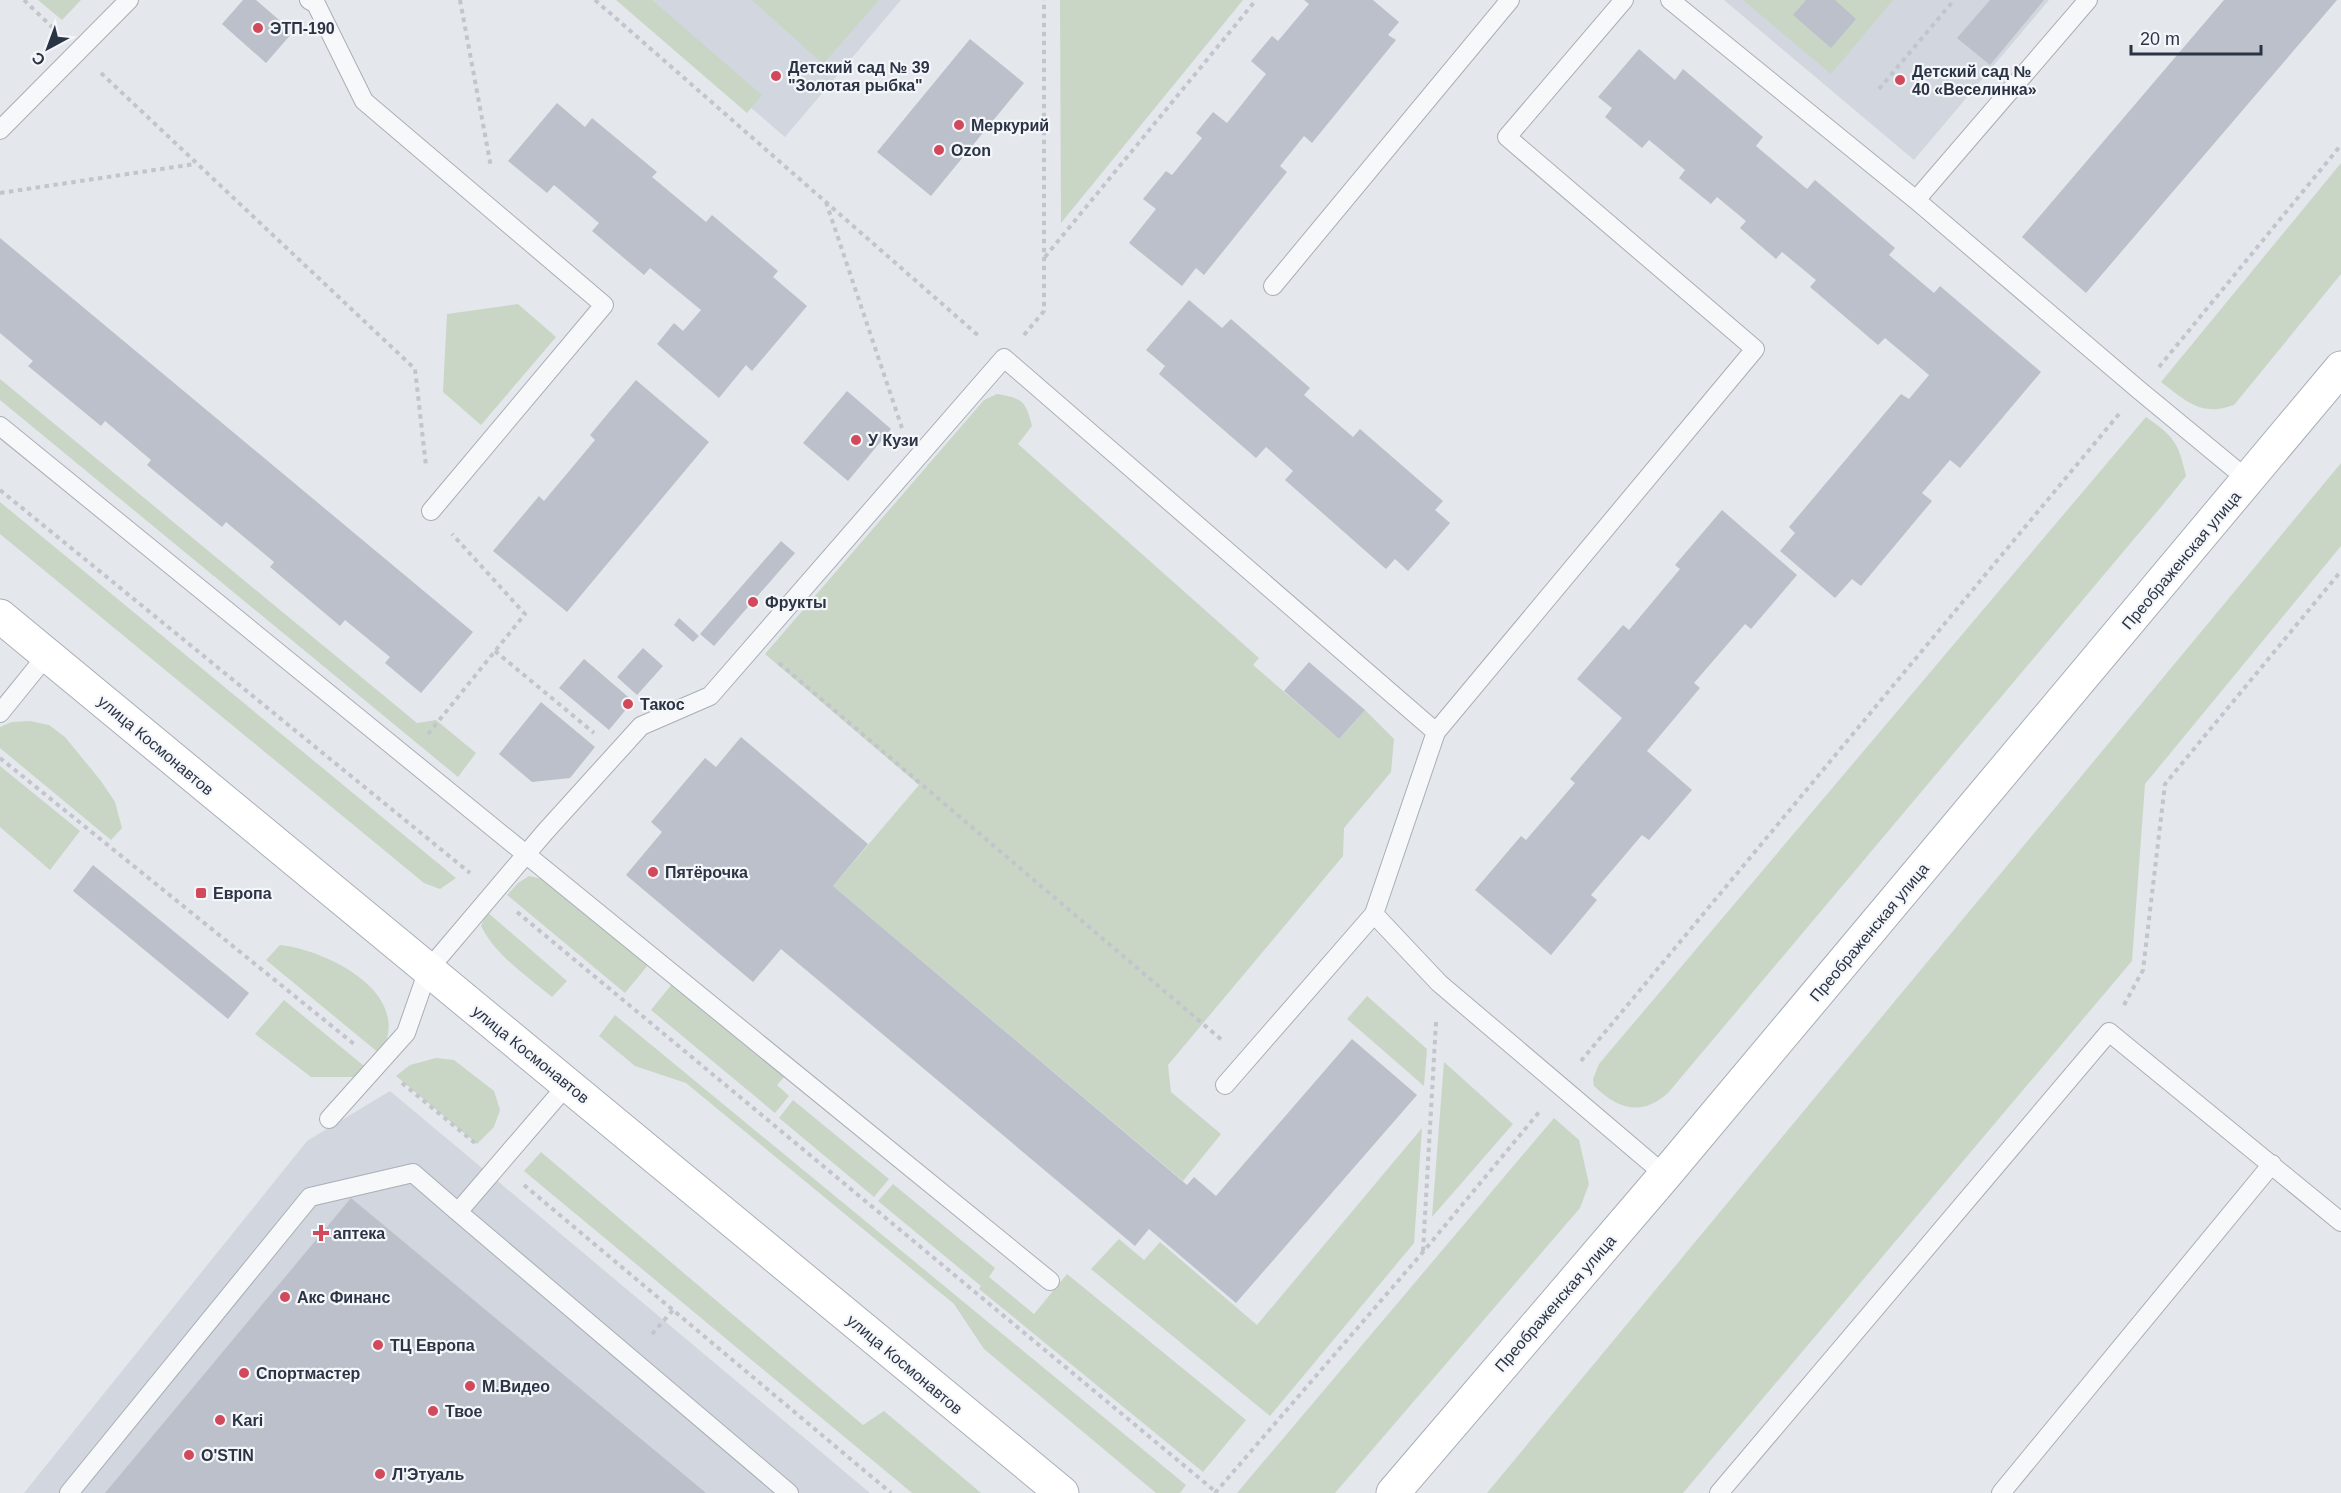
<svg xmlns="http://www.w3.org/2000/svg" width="2341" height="1493" font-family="Helvetica,sans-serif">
<rect width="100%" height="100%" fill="#e4e7ec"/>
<path fill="#d2d6de" d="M 626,0 L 901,0 L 785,137 Z
M 1724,0 L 2049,0 L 1914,160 Z
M 390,1091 L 870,1493 L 24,1493 L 307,1141 Z"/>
<path fill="#c9d6c5" d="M 38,0 L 81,0 L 62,20 Z
M 616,0 L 652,0 L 762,95 L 747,113 Z
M 752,0 L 879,0 L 823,64 Z
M 1060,0 L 1243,0 L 1061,223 Z
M 1743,0 L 1893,0 L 1831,74 Z
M 2341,163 L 2341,274 L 2234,405 C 2201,417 2186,401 2161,382 Z
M 518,304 L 556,337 L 481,425 L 443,392 L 447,314 Z
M 0,379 L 417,723 L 436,720 L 476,753 L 458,777 L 0,400 Z
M 997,394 C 1022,398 1026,401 1032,426 L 1018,444 L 1259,658 L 1253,665 L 1339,739 L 1365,710 L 1394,739 L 1391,772 L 1344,828 L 1343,856 L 1168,1065 L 1171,1092 L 1221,1134 L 1183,1181 L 833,886 L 919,785 L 765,654 L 984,400 Z
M 2146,417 C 2174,437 2178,441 2186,476 L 2171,495 L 1668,1093 C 1641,1117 1618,1109 1594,1086 L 1593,1079 L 1599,1064 Z
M 2341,463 L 2341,546 L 2145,784 L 2132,961 L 1683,1493 L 1487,1493 Z
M 0,502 L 456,878 L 440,889 L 424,883 L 0,534 Z
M 30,721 L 49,725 L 65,737 L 101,781 L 115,802 L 122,828 L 111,840 L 0,748 L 0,727 L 12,722 Z
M 0,766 L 80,831 L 50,870 L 0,827 Z
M 529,876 L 546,880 L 648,965 L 625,993 L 507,895 L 518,883 Z
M 487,912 L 567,981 L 552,997 C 527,976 496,956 481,926 Z
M 280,945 C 327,950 417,994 380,1054 L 266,960 Z
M 672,984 L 784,1077 L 777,1085 L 789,1096 L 775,1113 L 651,1010 Z
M 1367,996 L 1427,1049 L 1424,1086 L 1347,1019 Z
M 284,1000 L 364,1066 L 354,1077 L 311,1077 L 255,1034 Z
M 615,1015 L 1186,1485 L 1180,1493 L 1156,1493 L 984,1349 L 954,1304 L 686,1083 L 635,1066 L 599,1036 Z
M 436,1058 L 454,1060 L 494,1091 L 500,1110 L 494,1127 L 477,1144 L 396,1076 L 410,1065 Z
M 1444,1062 L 1513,1124 L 1432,1217 Z
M 793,1100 L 889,1179 L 874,1197 L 779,1118 Z
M 1554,1118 L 1579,1140 L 1589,1184 L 1580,1208 L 1335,1493 L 1237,1493 Z
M 1422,1128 L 1414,1243 L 1270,1416 L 1091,1269 L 1119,1239 L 1144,1260 L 1160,1242 L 1257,1325 Z
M 541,1152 L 863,1425 L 884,1411 L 981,1493 L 912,1493 L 524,1171 Z
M 893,1184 L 995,1268 L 989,1277 L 1034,1314 L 1067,1274 L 1246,1420 L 1203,1472 L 979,1289 L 981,1286 L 878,1201 Z"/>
<path fill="#bbc0ca" d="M 243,0 L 256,0 L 293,32 L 266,63 L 222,24 Z
M 1304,0 L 1373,0 L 1399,22 L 1388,35 L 1396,40 L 1312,143 L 1304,136 L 1280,166 L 1287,172 L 1204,275 L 1196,268 L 1182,286 L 1129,243 L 1156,209 L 1143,199 L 1166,171 L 1172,175 L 1202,138 L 1196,133 L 1213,112 L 1227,123 L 1266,74 L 1251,61 L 1272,36 L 1278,41 L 1309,4 Z
M 1806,0 L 1835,0 L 1856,19 L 1831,48 L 1793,15 Z
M 1990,0 L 2044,0 L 1990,65 L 1957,38 Z
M 2224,0 L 2337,0 L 2086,293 L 2022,237 Z
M 970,39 L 1024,83 L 931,196 L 877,152 Z
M 1639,49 L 1675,80 L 1683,69 L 1763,137 L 1756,146 L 1807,189 L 1815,180 L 1895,248 L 1889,255 L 1934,293 L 1940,286 L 2041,372 L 1960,468 L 1950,460 L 1922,493 L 1932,501 L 1861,586 L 1852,579 L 1835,598 L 1780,551 L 1795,533 L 1789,527 L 1901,394 L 1909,399 L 1929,375 L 1885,338 L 1878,345 L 1810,287 L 1816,280 L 1782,252 L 1776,259 L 1740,228 L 1746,221 L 1717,197 L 1711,204 L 1679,178 L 1685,170 L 1649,140 L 1642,148 L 1605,117 L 1612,108 L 1598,97 Z
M 557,103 L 585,127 L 592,118 L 657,172 L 652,177 L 706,222 L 712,215 L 778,271 L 773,277 L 807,306 L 752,371 L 746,365 L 719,398 L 657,344 L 674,323 L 683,331 L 701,310 L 650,268 L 644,275 L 592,231 L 599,223 L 554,185 L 547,193 L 508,161 Z
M 0,238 L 473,632 L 421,693 L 385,663 L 390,657 L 345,620 L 340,626 L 270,567 L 274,562 L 226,522 L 222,527 L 147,465 L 151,460 L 105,421 L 101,426 L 28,366 L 33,361 L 0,333 Z
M 1189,300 L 1222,328 L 1231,319 L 1310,388 L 1304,395 L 1353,437 L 1360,429 L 1443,501 L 1435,510 L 1450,523 L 1408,571 L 1395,559 L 1386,569 L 1285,480 L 1293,471 L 1266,447 L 1256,458 L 1159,374 L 1165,366 L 1146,350 Z
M 636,380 L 709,442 L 567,612 L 493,551 L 539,496 L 544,501 L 570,470 L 595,440 L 590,435 Z
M 847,391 L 891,429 L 848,481 L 803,443 Z
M 1722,510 L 1797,575 L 1751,629 L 1745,624 L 1694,683 L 1700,688 L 1647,751 L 1692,790 L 1649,840 L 1642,835 L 1591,895 L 1597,900 L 1551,955 L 1475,890 L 1521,836 L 1526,840 L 1575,783 L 1570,779 L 1622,718 L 1577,679 L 1623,625 L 1629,630 L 1680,569 L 1675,565 Z
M 781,541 L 795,553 L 714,646 L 700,634 Z
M 679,618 L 699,636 L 693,642 L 674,625 Z
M 643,648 L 663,666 L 637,695 L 617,677 Z
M 584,659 L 633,701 L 609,730 L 559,688 Z
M 1309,662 L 1365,710 L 1339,739 L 1284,691 Z
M 541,702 L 595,747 L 570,778 L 532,782 L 499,754 Z
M 741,737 L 868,844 L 833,886 L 1187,1185 L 1194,1177 L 1216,1196 L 1352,1039 L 1417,1095 L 1236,1303 L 1149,1229 L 1135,1246 L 781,949 L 753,982 L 626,875 L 662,832 L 651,822 L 705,758 L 716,767 Z
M 93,865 L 249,993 L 228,1019 L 73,891 Z
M 351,1198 L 706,1493 L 105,1493 Z"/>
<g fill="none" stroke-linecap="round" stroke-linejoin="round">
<g stroke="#a9aeb7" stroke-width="20">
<path id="service" d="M 309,0 L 316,4 L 364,101 L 604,305 L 431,511
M 1670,0 L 1916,200 L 2139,390 L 2248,480
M 0,130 L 129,0
M 1916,200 L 2088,0
M 1273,286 L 1510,0
M 0,426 L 1050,1281
M 0,713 L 47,655
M 1436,732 L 1755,349 L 1507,137 L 1624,0
M 1374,914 L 1439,983 L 1665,1175
M 567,1085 L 458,1212 L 789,1493
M 329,1119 L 406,1033 L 428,970 L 545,832 L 641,726 L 710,696 L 1004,358 L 1436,732 L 1374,914 L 1225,1085
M 69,1493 L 310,1197 L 413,1173 L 458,1212
M 1719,1493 L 2109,1032 L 2341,1222
M 2001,1493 L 2272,1164"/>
</g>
<g stroke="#a9aeb7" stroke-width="35">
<path id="secondary" d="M 0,616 L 1062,1493
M 1393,1493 L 1665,1175 L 2341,368"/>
</g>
<path stroke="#c2c5cb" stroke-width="4" stroke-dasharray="4.5 4.5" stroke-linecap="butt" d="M 24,0 L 56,31
M 460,0 L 491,167
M 595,0 L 980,337
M 101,73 L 415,369 L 426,466
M 1879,89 L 1954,0
M 0,193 L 195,164
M 826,202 L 902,428
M 1045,257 L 1256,0
M 1024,335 L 1044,311 L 1044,0
M 2159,367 L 2341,145
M 0,490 L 470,873
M 495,651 L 594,733
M 779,663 L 1223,1041
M 428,734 L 525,614 L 452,534
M 0,758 L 354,1044
M 517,912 L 1216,1492
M 2124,1005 L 2143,970 L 2165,784 L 2341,571
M 1581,1061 L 2119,414
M 402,1083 L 475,1143
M 524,1185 L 891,1493
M 1423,1251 L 1436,1022
M 652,1334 L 673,1310
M 1215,1493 L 1423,1252 L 1540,1111"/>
<use href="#service" stroke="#f7f8fa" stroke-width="18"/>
<use href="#secondary" stroke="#fff" stroke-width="33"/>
</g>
<g fill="#d1495b" stroke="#f4f6f9" stroke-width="2">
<circle cx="258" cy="28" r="6"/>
<circle cx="776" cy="76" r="6"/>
<circle cx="1900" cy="80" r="6"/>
<circle cx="959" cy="125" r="6"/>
<circle cx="939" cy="150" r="6"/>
<circle cx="856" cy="440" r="6"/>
<circle cx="753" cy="602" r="6"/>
<circle cx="628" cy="704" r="6"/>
<circle cx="653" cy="872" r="6"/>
<rect x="195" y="887" width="12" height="12" rx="3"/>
<path d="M318 1224h6v6h6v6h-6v6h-6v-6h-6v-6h6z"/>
<circle cx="285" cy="1297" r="6"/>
<circle cx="378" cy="1345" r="6"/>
<circle cx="244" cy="1373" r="6"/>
<circle cx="470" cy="1386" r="6"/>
<circle cx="433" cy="1411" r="6"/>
<circle cx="220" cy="1420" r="6"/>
<circle cx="189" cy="1455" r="6"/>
<circle cx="380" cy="1474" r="6"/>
</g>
<g text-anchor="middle" stroke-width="4.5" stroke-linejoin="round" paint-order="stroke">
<g font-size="16" font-weight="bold" fill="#2b3445" stroke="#f4f6f9" text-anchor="start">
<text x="270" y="34">ЭТП-190</text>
<text x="788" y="73">Детский сад № 39<tspan x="788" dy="18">"Золотая рыбка"</tspan></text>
<text x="1912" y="77">Детский сад №<tspan x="1912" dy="18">40 «Веселинка»</tspan></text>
<text x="971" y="131">Меркурий</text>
<text x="951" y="156">Ozon</text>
<text x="868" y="446">У Кузи</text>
<text x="765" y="608">Фрукты</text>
<text x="640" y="710">Такос</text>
<text x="665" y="878">Пятёрочка</text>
<text x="213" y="899">Европа</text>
<text x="333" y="1239">аптека</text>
<text x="297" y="1303">Акс Финанс</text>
<text x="390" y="1351">ТЦ Европа</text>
<text x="256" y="1379">Спортмастер</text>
<text x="482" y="1392">М.Видео</text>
<text x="445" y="1417">Твое</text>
<text x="232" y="1426">Kari</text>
<text x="201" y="1461">O'STIN</text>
<text x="392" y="1480">Л'Этуаль</text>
</g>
<g font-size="16" fill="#2b3445" stroke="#f4f6f9">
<text transform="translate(2181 560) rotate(-50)" y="6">Преображенская улица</text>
<text transform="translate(156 745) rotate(40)" y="6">улица Космонавтов</text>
<text transform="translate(1869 932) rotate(-50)" y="6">Преображенская улица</text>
<text transform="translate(531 1054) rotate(39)" y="6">улица Космонавтов</text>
<text transform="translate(1555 1303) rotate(-49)" y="6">Преображенская улица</text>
<text transform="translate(905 1364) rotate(40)" y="6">улица Космонавтов</text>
</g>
</g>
<g transform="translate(48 48) rotate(221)" stroke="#f4f6f9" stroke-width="4.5" paint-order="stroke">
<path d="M0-4.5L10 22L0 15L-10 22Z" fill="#2b3445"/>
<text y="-9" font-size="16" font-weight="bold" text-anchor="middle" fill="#2b3445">С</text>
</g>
<path d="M2131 45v9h130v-9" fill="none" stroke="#2b3445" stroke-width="3"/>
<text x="2140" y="45" font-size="18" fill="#2b3445" stroke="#f4f6f9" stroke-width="4.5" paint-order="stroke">20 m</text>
</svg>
